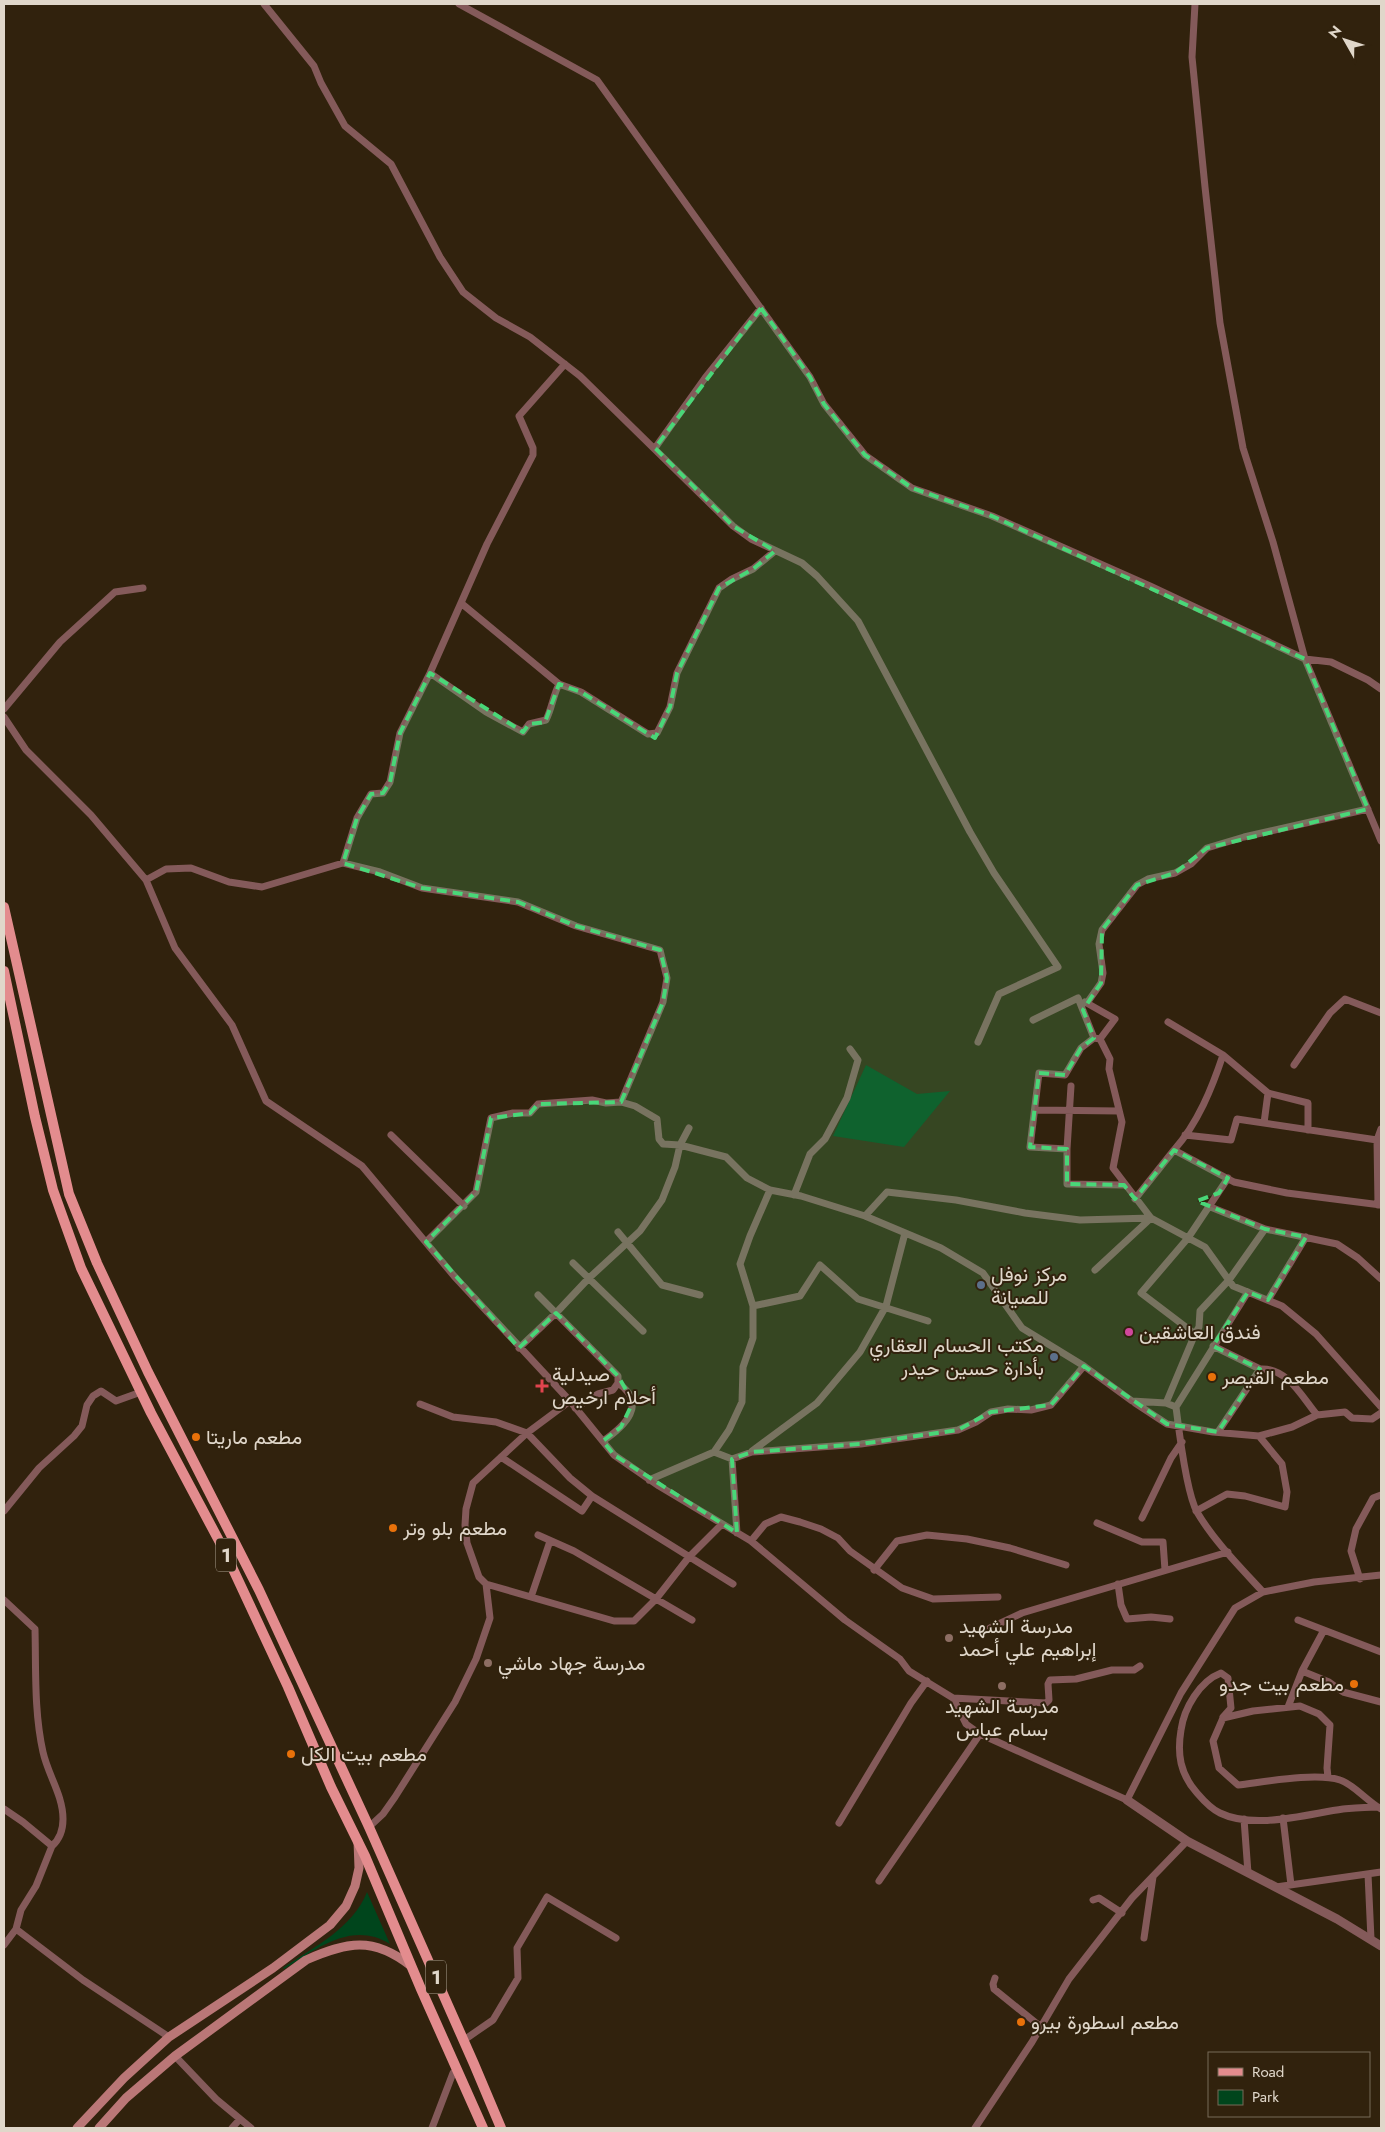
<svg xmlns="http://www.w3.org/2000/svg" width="1385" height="2132" font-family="Jost,Vazirmatn,sans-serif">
<rect width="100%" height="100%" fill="#31220d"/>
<path fill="#00451c" d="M 866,1065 L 917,1094 L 950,1091 L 904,1147 L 833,1136 Z
M 367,1892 L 390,1944 C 352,1920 316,1949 284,1969 L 283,1968 C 314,1947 353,1928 367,1892 Z"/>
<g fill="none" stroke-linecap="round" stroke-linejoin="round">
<path stroke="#845a5a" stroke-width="7" d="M 264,4 L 314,66 L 321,83 L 345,126 L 391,164 L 440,257 L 463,292 L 496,318 L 530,337 L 580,376 L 733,526 L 751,539 L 802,563 L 817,576 L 858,621 L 970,832 L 994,873 L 1058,967 L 999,994 L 978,1042
M 459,4 L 597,80 L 810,377 L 824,404 L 865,455 L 912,488 L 992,516 L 1150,586 L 1305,659 L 1331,662 L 1368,680 L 1381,689
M 1195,4 L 1192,57 L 1205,187 L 1220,323 L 1243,448 L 1273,542 L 1305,659 L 1381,841
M 655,448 L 705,378 L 761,308
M 430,673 L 486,712 L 523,732 L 529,724 L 546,720 C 552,708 553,696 559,684 L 461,603
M 559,684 L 581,692 L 648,734 L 657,733 L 670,707 L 677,673 L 719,588 L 732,579 L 753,569 L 775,551
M 4,709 L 60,642 L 115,592 L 143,588
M 4,717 L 26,750 L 91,815 L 146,880 L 175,948 L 232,1025 L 266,1101 L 362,1166 L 454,1276 L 570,1401 L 527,1433 L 473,1483 L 466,1509 L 465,1525 L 467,1543 L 479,1577 L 486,1584 L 490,1618 L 476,1659 L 455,1702 L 395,1797 L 383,1814 L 369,1827
M 343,863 L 357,818 L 371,794 L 383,793 L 390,782 L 400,733 L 430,673 L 487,544 L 533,455 L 533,448 L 519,416 L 565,364
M 146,880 L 166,869 L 191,868 L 229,882 L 262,887 L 343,863 L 380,872 L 422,888 L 518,902 L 576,926 L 660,950 L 667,978 L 663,1002 L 621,1102 L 635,1106 L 657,1119 L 659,1139 L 663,1144 L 680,1145 L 726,1157 L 747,1178 L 770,1190 L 801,1196 L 865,1216 L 941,1248 L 983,1273 L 1022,1328 L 1084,1366 L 1132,1401 L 1166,1403 L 1176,1407
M 1085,1002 L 1115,1019 L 1100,1039
M 1087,1003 L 1101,983 L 1103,973 L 1099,944 L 1102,930 L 1137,885 L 1148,879 L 1175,873 L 1191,864 L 1207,848 L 1244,837 L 1368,809
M 1033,1020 L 1078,998
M 1168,1022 L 1223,1055 C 1212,1088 1198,1123 1174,1150
M 1094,1038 L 1100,1039 L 1110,1059 L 1109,1069 L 1122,1122 L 1113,1168 L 1151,1218 L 1095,1270
M 1223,1055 L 1268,1093
M 1294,1065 L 1330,1013 L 1345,999 L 1381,1013
M 1071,1086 L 1067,1149 L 1067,1184 L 1124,1185
M 1035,1110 L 1119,1111
M 1264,1123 L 1268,1093 L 1308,1103 L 1308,1130
M 391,1135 L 464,1206
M 1185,1135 L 1231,1140 L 1237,1119 L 1377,1140 L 1378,1205
M 1377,1140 L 1381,1129
M 1067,1149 L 1030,1147 L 1039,1073 L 1065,1075 L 1081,1048 L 1094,1038 L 1078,998
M 794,1195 L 810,1154 L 825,1139 L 847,1098 L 858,1060 L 850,1049
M 1135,1199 L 1174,1150 L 1234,1182 L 1287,1193 L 1381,1205
M 1208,1206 L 1265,1229
M 865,1216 L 887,1192 L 956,1200 L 1025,1213 L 1080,1220 L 1151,1218 L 1205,1247 L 1233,1286 L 1282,1306 L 1316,1334 L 1381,1407
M 618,1232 L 662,1285 L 700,1295
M 426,1242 L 476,1192 L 491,1118 L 513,1113 L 530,1113 L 538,1104 L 592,1100 L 606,1103 L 621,1102
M 573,1263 L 643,1331
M 1248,1292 L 1176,1407 C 1179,1431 1186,1492 1197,1512 C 1214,1541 1240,1567 1263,1592
M 538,1295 L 618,1376 L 618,1383 C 648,1404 625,1426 603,1441
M 1268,1300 L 1306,1237
M 753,1306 L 800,1296 L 820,1265 L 858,1299 L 928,1321
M 1195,1334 L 1199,1327 L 1200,1311 L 1229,1280 L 1265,1229 L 1337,1244 L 1358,1258 L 1381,1279
M 1213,1346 L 1260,1369 C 1287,1367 1302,1397 1317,1415
M 519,1348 L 556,1313 L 588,1279 L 640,1231 L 662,1200 L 675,1167 L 680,1145 L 689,1128
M 570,1401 L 614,1455 L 659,1486 L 751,1541 L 845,1620 L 900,1659 L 909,1671 L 953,1698 L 966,1724 L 980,1734 L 1127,1800 L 1181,1693 L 1235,1608 L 1263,1592 L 1314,1582 L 1381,1575
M 1135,1403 L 1167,1424 L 1213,1432 L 1259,1436 L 1292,1427 L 1317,1415 L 1345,1412 L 1352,1418 L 1372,1419 L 1381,1413
M 1166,1403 L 1195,1334 L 1141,1293 L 1188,1238 L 1228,1178
M 420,1404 L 453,1417 L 496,1422 L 527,1433 L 570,1478 L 592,1496 L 733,1584
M 575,1408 L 598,1394 L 613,1390 L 618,1383
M 1218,1432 L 1260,1369
M 752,1451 L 817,1403 L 860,1352 L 886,1306 L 905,1233
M 714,1452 L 729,1430 L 742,1402 L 743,1367 L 753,1338 L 753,1306 L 740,1264 L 750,1236 L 770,1190
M 501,1457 L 582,1511 L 592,1496
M 732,1459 L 737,1533
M 649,1480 L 714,1452 L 732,1459 L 752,1452 L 861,1444 L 958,1430 L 976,1422 L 991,1412 L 1008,1409 L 1031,1410 L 1051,1405 L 1084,1366
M 4,1511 L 39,1468 L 74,1436 L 82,1426 L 87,1405 L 93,1396 L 101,1391 L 116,1401 L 141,1392
M 1196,1511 L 1227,1494 L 1245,1496 L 1285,1507 L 1287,1492 L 1282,1464 L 1259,1436
M 1142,1518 L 1171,1458 L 1182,1442
M 1097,1523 L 1142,1542 L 1163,1542 L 1165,1570
M 538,1535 L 574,1551 L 692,1620
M 751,1541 L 765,1524 L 781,1517 L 800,1522 L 821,1529 L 838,1538 L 850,1551 L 902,1588 L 933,1599 L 998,1597
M 874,1570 L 897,1541 L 927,1535 L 967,1539 L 1010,1548 L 1066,1565
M 1360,1579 L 1351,1551 L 1356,1529 L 1373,1498 L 1381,1495
M 486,1584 L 614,1621 L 634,1621 L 656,1599 L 689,1557 L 722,1524
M 1118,1584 L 1121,1605 L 1127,1619 L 1151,1617 L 1170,1619
M 531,1597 L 550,1541
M 4,1600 L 35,1629 C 36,1669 34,1712 43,1752 C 48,1775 63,1795 63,1819 C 63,1830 60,1839 52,1846
M 1298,1620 L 1381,1652
M 990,1628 L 1022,1613 L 1228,1552
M 1302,1671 L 1329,1682 L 1343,1692 L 1381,1702
M 953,1698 L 1046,1703 L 1049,1700 L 1048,1684 L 1050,1680 L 1076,1679 L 1112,1670 L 1134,1670 L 1140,1666
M 1288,1707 L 1302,1671 L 1324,1630
M 1223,1717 L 1231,1708 L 1228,1678 L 1221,1673 C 1200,1681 1184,1708 1181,1730 C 1177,1754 1180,1774 1197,1793 C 1203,1800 1211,1809 1220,1813 C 1255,1830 1307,1814 1343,1809 C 1355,1808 1366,1807 1378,1807
M 1328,1777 L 1327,1768 L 1330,1725 L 1319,1714 L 1300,1706 L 1253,1711 L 1223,1718 L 1213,1741 L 1219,1768 L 1238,1785 C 1264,1782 1316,1772 1340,1780 C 1353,1784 1367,1801 1381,1809
M 4,1809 L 23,1822 L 52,1846 L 36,1886 L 21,1910 L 16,1929 L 4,1945
M 1283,1818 L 1291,1885
M 1244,1819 L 1248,1873
M 839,1823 L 911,1703 L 927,1681
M 1368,1874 L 1371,1939
M 879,1881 L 980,1734
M 1276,1887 L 1381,1872
M 1093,1900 L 1099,1898 L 1122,1913
M 16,1929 L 83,1980 L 169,2037
M 1144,1938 L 1153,1877
M 995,1978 L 993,1984 L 994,1989 L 1041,2027
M 464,2040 L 493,2020 L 518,1978 L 517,1948 L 547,1897 L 616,1938
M 175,2056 L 216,2099 L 251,2128
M 232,2128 L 240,2119
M 432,2128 L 453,2073 L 457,2072
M 975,2128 L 1032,2042 L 1069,1979 L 1132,1898 L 1187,1841"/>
<path stroke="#845a5a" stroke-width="9" d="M 1127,1800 L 1187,1841 L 1337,1919 L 1381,1946"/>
<path stroke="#ba7777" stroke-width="9" d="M 77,2128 L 124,2078 L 169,2037 L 273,1968 L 330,1925 L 346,1906 L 355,1886 L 359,1868 L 358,1841
M 99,2128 L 126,2098 L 175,2056 L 306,1960 C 347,1942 373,1936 411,1966"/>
<path stroke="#e38c8e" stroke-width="10" d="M 4,907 L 69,1194 L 97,1263 L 148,1372 L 259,1590 L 369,1827 L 474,2064 L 501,2128
M 4,971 L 35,1117 L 53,1190 L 81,1268 L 151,1413 L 225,1552 L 288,1687 L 331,1787 L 365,1856 L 421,1989 L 483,2128"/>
</g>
<path fill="#49d778" fill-opacity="0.2" stroke="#49d778" stroke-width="4" stroke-dasharray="10 6" stroke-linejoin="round" d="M 761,308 L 810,377 L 824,404 L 865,455 L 912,488 L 992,516 L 1305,659 L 1368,809 L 1207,848 L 1175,873 L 1137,885 L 1102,930 L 1101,983 L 1083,1010 L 1094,1038 L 1081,1048 L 1065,1075 L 1039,1073 L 1030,1147 L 1067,1149 L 1067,1184 L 1124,1185 L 1135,1199 L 1174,1150 L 1228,1178 L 1219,1193 L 1197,1201 L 1265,1229 L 1306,1237 L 1268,1300 L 1248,1292 L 1213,1346 L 1260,1369 L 1218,1432 L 1167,1424 L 1084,1366 L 1051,1405 L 991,1412 L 958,1430 L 861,1444 L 752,1452 L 732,1459 L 737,1533 L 614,1455 L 603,1441 L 621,1427 L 633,1402 L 618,1376 L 556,1313 L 519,1348 L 426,1242 L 476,1192 L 491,1118 L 530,1113 L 538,1104 L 621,1102 L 663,1002 L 667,978 L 660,950 L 576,926 L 518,902 L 422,888 L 343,863 L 357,818 L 371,794 L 383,793 L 390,782 L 400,733 L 430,673 L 523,732 L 529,724 L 545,722 L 559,684 L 581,692 L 655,738 L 670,707 L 677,673 L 719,588 L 753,569 L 775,551 L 733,526 L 655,448 Z"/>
<g fill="#5c6f8a" stroke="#31220d" stroke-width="2">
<circle cx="981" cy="1285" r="5"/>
<circle cx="1054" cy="1357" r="5"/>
</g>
<circle fill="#d1479c" stroke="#31220d" stroke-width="2" cx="1129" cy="1332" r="5"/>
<g fill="#e8710a" stroke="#31220d" stroke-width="2">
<circle cx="1212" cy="1377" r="5"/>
<circle cx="196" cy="1437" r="5"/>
<circle cx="393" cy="1528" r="5"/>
<circle cx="1354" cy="1684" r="5"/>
<circle cx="291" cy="1754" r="5"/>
<circle cx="1021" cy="2022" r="5"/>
</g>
<path fill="#e0444e" stroke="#31220d" stroke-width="2" d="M539.5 1378.5h5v5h5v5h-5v5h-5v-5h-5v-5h5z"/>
<g fill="#8d6e63" stroke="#31220d" stroke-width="2">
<circle cx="949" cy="1638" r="5"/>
<circle cx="488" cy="1663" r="5"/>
<circle cx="1002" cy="1686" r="5"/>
</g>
<g text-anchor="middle" stroke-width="4" stroke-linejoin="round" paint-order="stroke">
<g fill="#31220d" stroke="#aca191" stroke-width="1">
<rect x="216" y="1538.5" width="20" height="33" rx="4"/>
<rect x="426" y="1960.5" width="20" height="33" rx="4"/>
</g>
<g font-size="19" font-weight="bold" fill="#e0d7ca">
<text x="226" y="1562">1</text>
<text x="436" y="1984">1</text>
</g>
<g font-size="20" fill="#e0d7ca" stroke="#31220d" text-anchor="start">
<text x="991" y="1281">مركز نوفل<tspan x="991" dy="23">للصيانة</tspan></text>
<text x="1139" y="1339">فندق العاشقين</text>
<text x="1044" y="1352" text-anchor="end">مكتب الحسام العقاري<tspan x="1044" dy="23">بأدارة حسين حيدر</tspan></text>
<text x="552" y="1381">صيدلية<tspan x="552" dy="23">أحلام ارخيص</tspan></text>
<text x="1222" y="1384">مطعم القيصر</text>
<text x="206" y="1444">مطعم ماريتا</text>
<text x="403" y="1535">مطعم بلو وتر</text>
<text x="959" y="1633">مدرسة الشهيد<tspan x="959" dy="23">إبراهيم علي أحمد</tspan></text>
<text x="498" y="1670">مدرسة جهاد ماشي</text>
<text x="1344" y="1691" text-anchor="end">مطعم بيت جدو</text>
<text x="1002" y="1713" text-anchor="middle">مدرسة الشهيد<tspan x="1002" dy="23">بسام عباس</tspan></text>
<text x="301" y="1761">مطعم بيت الكل</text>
<text x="1031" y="2029">مطعم اسطورة بيرو</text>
</g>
</g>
<rect width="1385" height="2132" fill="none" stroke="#e0d7ca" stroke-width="10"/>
<rect x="1208" y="2052" width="162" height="65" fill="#31220d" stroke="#776a59"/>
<rect x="1218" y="2068" width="25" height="8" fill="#e38c8e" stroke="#776a59"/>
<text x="1252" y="2077" font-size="15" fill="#e0d7ca">Road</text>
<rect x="1218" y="2090" width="25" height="15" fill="#00451c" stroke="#776a59"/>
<text x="1252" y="2102" font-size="15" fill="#e0d7ca">Park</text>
<g transform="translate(1345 40) rotate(309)" stroke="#31220d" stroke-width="4" paint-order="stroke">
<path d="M0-4L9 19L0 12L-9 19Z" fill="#e0d7ca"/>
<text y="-8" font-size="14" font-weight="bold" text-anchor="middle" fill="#e0d7ca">N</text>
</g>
</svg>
